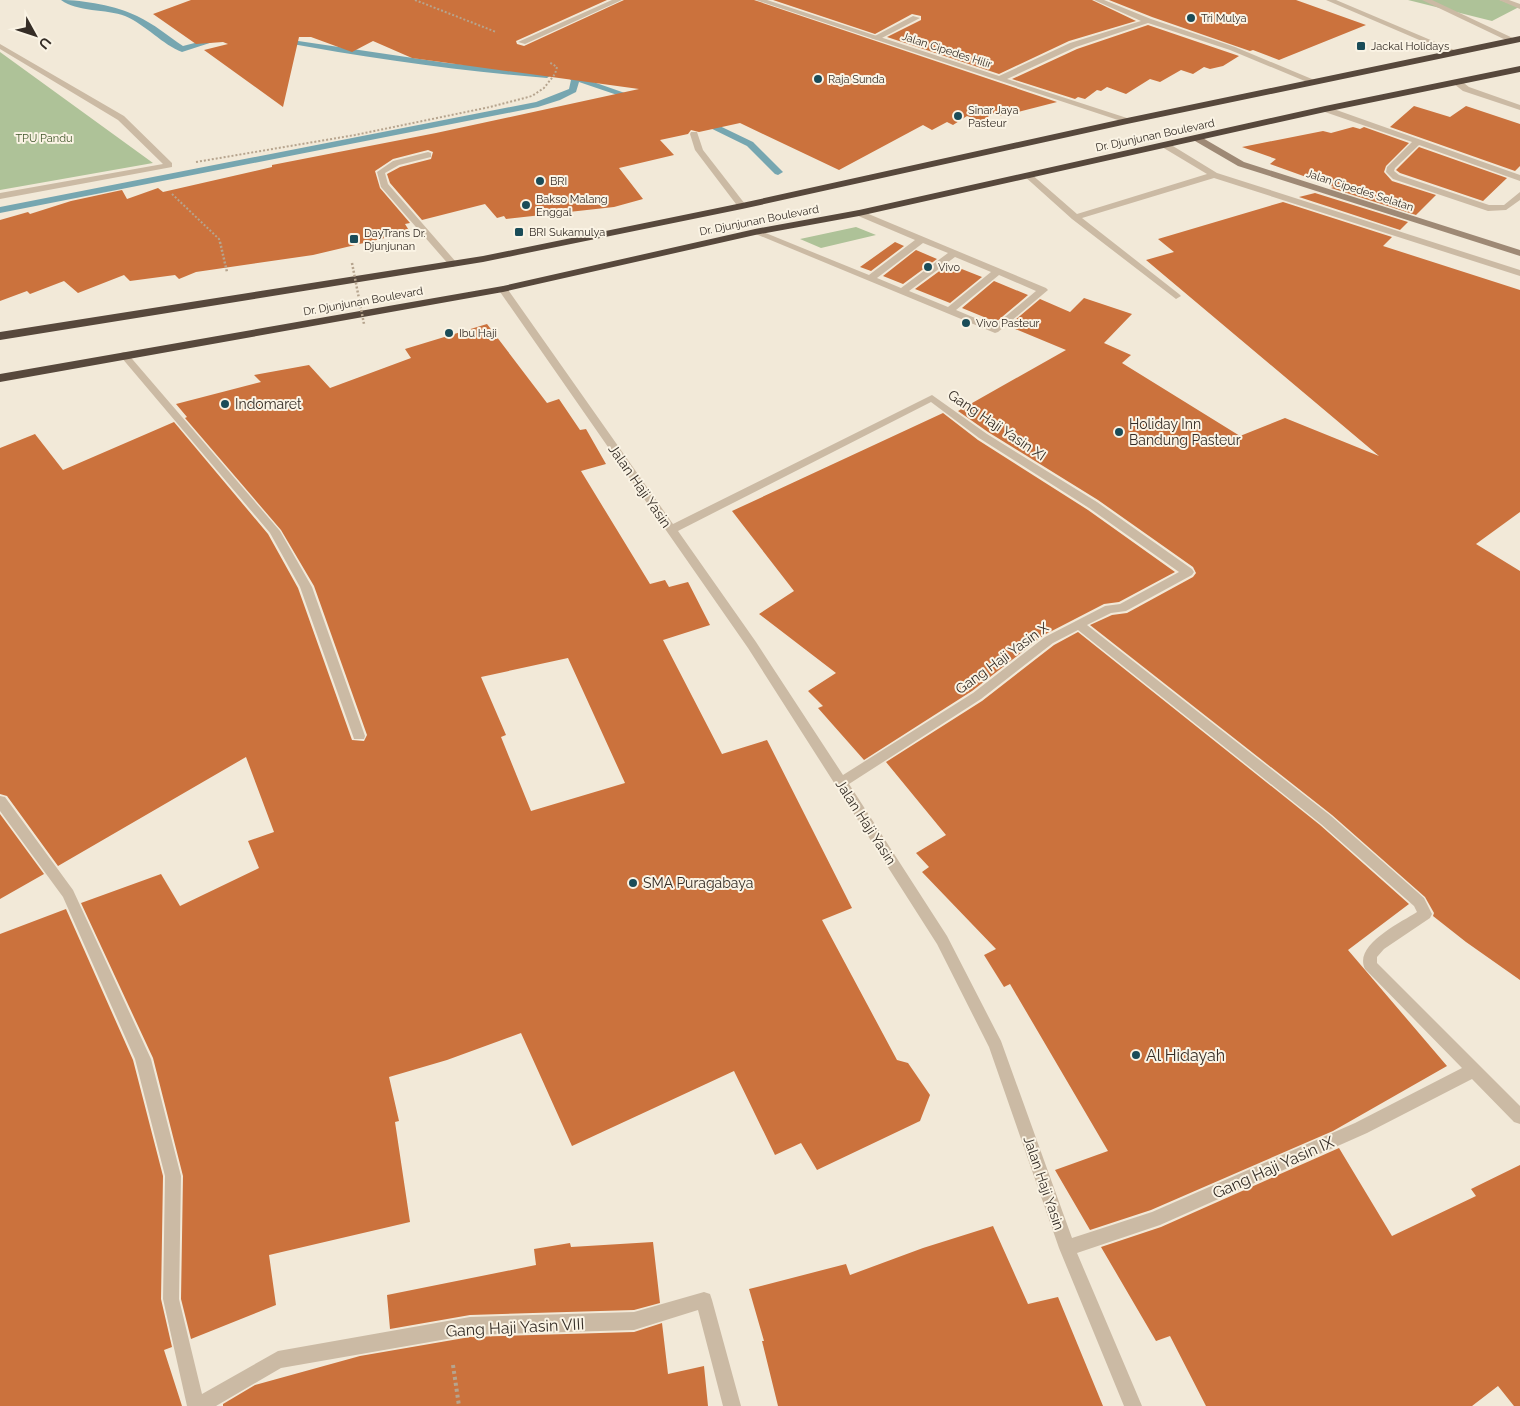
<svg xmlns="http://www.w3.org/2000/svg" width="1520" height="1406" font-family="Raleway,sans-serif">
<rect width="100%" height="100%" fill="#f2e9d8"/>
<path fill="#aec298" d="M 1408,0 L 1500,0 L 1519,7 L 1492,21 Z
M 0,52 L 153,163 L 0,190 Z
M 856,227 L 876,235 L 821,248 L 800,239 Z"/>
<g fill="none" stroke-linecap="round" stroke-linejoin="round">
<path fill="#76a6b0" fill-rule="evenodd" d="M 61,0 C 83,0 117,6 137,16 C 154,24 168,36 183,46 L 218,37 L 222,39 L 182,52 C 163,45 146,25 125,16 C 107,9 76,12 61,0 Z
M 278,38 L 447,63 L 547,72 L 551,75 L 547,78 C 458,71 369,58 281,42 L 278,42 Z
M 570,61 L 577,67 L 579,77 L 642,99 L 635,101 L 579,82 L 576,92 L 560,100 L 538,107 L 0,213 L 0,207 L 536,102 L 569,89 L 571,80 L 567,77 L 571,73 L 566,64 Z
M 701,117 L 753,142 L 783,172 L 778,175 L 775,174 L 747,146 L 698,122 L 698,118 Z"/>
</g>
<path fill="#cb723d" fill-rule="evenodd" d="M 191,0 L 607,0 L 516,41 L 517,44 L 524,46 L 624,0 L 754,0 L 1057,102 L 1002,116 L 994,113 L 981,121 L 967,116 L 953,125 L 947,122 L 932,130 L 923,125 L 839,170 L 740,123 L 699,132 L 691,130 L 688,134 L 660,140 L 674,155 L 619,168 L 643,199 L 614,207 L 506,219 L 504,216 L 497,218 L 485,204 L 422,220 L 390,183 L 387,174 L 400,167 L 431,159 L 433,152 L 428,150 L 393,159 L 375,171 L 380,188 L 410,223 L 405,224 L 410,232 L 313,255 L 196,272 L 179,279 L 175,275 L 130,281 L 124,275 L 78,293 L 64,281 L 30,294 L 27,291 L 0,301 L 0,220 L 28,212 L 30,214 L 71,201 L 122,190 L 127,199 L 158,188 L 163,192 L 272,167 L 272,165 L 436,133 L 639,89 L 412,58 L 373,41 L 352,52 L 311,37 L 299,37 L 283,107 L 204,50 L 228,44 L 223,42 L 196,44 L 153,14 Z
M 773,0 L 1092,0 L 1136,21 L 1069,41 L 999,74 L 887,37 L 921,20 L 921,16 L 912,14 L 875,34 Z
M 1109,0 L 1296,0 L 1366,25 L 1279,60 L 1253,50 L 1250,51 L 1152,17 Z
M 1148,25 L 1239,56 L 1223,66 L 1210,69 L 1204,67 L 1193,74 L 1181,70 L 1160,82 L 1150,79 L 1126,94 L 1107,87 L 1101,91 L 1097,90 L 1085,99 L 1078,97 L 1075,99 L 1012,79 L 1077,49 Z
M 1414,106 L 1450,117 L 1466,106 L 1520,124 L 1520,166 L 1515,171 L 1390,127 Z
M 1353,127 L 1360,129 L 1364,127 L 1409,143 L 1386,166 L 1384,172 L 1392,181 L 1436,195 L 1416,215 L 1331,188 L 1334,187 L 1270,164 L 1276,159 L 1242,147 L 1323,131 L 1331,133 Z
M 1419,147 L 1507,178 L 1483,201 L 1400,173 L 1396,170 Z
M 1315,193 L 1408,222 L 1400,230 L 1299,197 Z
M 1283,202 L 1392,237 L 1383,246 L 1520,290 L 1520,512 L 1476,544 L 1520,571 L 1520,980 L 1466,942 L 1433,916 L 1434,913 L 1425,897 L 1332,815 L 1090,625 L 1112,615 L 1127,613 L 1193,577 L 1196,573 L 1193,567 L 1098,500 L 988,432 L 958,411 L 1066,350 L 1008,326 L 1040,299 L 1070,312 L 1084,298 L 1132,314 L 1104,343 L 1131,355 L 1122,363 L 1240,436 L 1285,418 L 1379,456 L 1146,260 L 1174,252 L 1158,239 Z
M 895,242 L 904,246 L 871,271 L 860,267 Z
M 916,250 L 937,259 L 903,284 L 883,276 Z
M 949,264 L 982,277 L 950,303 L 915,289 Z
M 994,281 L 1028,295 L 996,322 L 962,308 Z
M 487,324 L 547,403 L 559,399 L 580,430 L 586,429 L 606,464 L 581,471 L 650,584 L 665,580 L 669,587 L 688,582 L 710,625 L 663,640 L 722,754 L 767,740 L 852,908 L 822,920 L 897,1060 L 908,1063 L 930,1095 L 920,1121 L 817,1170 L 801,1143 L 775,1155 L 734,1071 L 572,1146 L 521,1033 L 447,1060 L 389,1077 L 399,1121 L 395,1122 L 410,1222 L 269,1255 L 276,1305 L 191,1339 L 181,1299 L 183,1176 L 153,1058 L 81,903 L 161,874 L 180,906 L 259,868 L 248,841 L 274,832 L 246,757 L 58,866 L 7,796 L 0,794 L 0,448 L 35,434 L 63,470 L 174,422 L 268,534 L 298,588 L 352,740 L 364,741 L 367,735 L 314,586 L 281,530 L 185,418 L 187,417 L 176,404 L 261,382 L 254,375 L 309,365 L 330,388 L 411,358 L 405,349 ZM 568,658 L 625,783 L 531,811 L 501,737 L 506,735 L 481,677 Z
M 943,413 L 978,440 L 1088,510 L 1175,572 L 1119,602 L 1104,604 L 1044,635 L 972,691 L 864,760 L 818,708 L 823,706 L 808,691 L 836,673 L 759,614 L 794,591 L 732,511 Z
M 1078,632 L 1320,825 L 1409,904 L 1348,950 L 1447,1066 L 1333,1131 L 1151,1210 L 1090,1230 L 1055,1170 L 1108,1151 L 1010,984 L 1004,987 L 984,955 L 996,949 L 922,872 L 929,867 L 916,853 L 946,835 L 886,762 L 982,701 L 1054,645 Z
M 0,814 L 44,874 L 0,899 Z
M 66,909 L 133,1060 L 163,1176 L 161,1299 L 172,1347 L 164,1350 L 182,1406 L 0,1406 L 0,934 Z
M 1339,1148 L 1392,1236 L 1476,1196 L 1471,1189 L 1520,1165 L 1520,1406 L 1514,1406 L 1498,1386 L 1472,1406 L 1206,1406 L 1170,1336 L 1156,1341 L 1101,1247 L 1161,1227 Z
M 993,1226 L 1028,1304 L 1058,1297 L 1103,1406 L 778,1406 L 762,1341 L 764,1341 L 749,1289 L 846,1264 L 850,1275 L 923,1248 Z
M 653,1242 L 660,1303 L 634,1310 L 470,1315 L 390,1329 L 387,1295 L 536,1265 L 534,1249 L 570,1243 L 571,1247 Z
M 662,1323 L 668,1374 L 704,1366 L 708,1406 L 223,1406 L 223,1404 L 255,1385 L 360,1356 L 470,1337 L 634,1332 Z"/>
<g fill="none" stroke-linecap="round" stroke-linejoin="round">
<path stroke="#b6a48e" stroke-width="2" stroke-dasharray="2 2" stroke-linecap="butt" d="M 415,0 L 496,32
M 196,162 L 355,135 L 490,107 L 532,96 L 544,88 L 555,74 L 557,67 L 549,62
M 172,194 L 219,239 L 220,243"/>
<path stroke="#b6a48e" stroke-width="2.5" stroke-dasharray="2 2" stroke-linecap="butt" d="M 220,242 L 227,272"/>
<path stroke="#b6a48e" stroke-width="4" stroke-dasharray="3 3" stroke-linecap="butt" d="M 453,1365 L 459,1406"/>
<path fill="#cbbaa4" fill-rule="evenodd" d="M 1326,0 L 1336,0 L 1459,52 L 1452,54 Z
M 1422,0 L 1432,0 L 1517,40 L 1510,42 Z
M 1499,0 L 1509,0 L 1520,4 L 1520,9 Z
M 913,16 L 920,18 L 878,40 L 871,38 Z
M 0,44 L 124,116 L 172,163 L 172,167 L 0,199 L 0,193 L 163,164 L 118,120 L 0,49 Z
M 1454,80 L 1460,80 L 1469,87 L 1520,105 L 1520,110 L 1463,91 L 1454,84 Z
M 1322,107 L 1328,107 L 1520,175 L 1520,181 L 1419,145 L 1395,168 L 1394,171 L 1399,175 L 1489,205 L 1504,205 L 1520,192 L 1520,200 L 1506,210 L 1488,211 L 1393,179 L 1386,172 L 1387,167 L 1412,142 L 1322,111 Z
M 691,132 L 697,132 L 703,150 L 745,204 L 745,208 L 739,208 L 695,150 L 690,134 Z
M 1162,143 L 1168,143 L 1217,173 L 1520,270 L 1520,276 L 1214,178 L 1082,218 L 1179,294 L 1181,296 L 1176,299 L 1072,219 L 1023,175 L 1030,173 L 1077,214 L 1207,174 L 1162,147 Z
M 428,152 L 431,153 L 431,157 L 399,165 L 385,173 L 388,184 L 456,262 L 458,264 L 453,267 L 450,266 L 381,187 L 377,172 L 393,161 Z
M 859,210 L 1046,288 L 1048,290 L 998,332 L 995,333 L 751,232 L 752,230 L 758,230 L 869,275 L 915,240 L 856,215 L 856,211 ZM 923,243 L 948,253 L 901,288 L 877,278 ZM 955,257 L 991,272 L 948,307 L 909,291 ZM 999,275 L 1036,291 L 994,326 L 956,310 Z"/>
<path fill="#cbbaa4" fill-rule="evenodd" d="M 612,0 L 622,0 L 525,44 L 518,42 Z
M 756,0 L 767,0 L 999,76 L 1070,43 L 1141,21 L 1094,0 L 1104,0 L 1151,19 L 1235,47 L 1319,82 L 1312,84 L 1230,50 L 1148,23 L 1076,47 L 1007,79 L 1130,119 L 1131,121 L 1127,123 Z
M 503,286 L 506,287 L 673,524 L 932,395 L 987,434 L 1097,502 L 1192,569 L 1194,572 L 1192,575 L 1126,611 L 1111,613 L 1087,625 L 1331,816 L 1424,898 L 1432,914 L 1430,918 L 1384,949 L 1377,957 L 1377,963 L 1520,1106 L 1520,1124 L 1514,1122 L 1472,1079 L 1367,1133 L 1160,1225 L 1077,1253 L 1142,1406 L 1124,1406 L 1059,1248 L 989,1047 L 937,944 L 748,648 L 498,289 ZM 931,402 L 979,438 L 1089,508 L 1179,572 L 1120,604 L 1105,606 L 1045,637 L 973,693 L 843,775 L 756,642 L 678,531 ZM 1078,630 L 1321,824 L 1414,906 L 1417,912 C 1400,923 1353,945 1365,969 L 1462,1068 L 1355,1123 L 1152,1212 L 1072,1238 L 1001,1041 L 947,936 L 849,784 L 981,699 L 1053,643 Z
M 124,352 L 127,353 L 280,531 L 312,587 L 365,736 L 364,739 L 354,739 L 353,736 L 300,587 L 270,533 L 121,357 L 121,353 Z
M 0,796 L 5,797 L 73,890 L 151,1059 L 181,1176 L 179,1299 L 202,1394 L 278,1351 L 470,1317 L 634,1312 L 704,1292 L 710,1294 L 712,1300 L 741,1406 L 723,1406 L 698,1310 L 634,1330 L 470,1335 L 281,1368 L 216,1406 L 187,1406 L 163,1299 L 165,1176 L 135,1059 L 63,897 L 0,811 Z"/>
<path fill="#9e8975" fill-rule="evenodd" d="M 1195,137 L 1201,137 L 1244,162 L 1520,250 L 1520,256 L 1238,166 L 1195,141 Z"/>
<path fill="#57483c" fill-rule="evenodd" d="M 1520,36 L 1520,42 L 1127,124 L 742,209 L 483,262 L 0,340 L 0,332 L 483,256 L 742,203 L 1127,118 Z
M 1520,66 L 1520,72 L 1325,112 L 859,216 L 755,235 L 503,292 L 0,382 L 0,374 L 503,286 L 755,229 L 859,210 L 1325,106 Z"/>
<path stroke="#b6a48e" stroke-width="2.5" stroke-dasharray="2 2" stroke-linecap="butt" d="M 352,263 L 364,324"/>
</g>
<g fill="#1a4c58" stroke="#faf3e4" stroke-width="2">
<circle cx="1191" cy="18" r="5"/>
<rect x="1356" y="41" width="10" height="10" rx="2.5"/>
<circle cx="818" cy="79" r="5"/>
<circle cx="958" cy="116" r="5"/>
<circle cx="540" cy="181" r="5"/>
<circle cx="526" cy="205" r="5"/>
<rect x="514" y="227" width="10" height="10" rx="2.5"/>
<rect x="349" y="234" width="10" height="10" rx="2.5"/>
<circle cx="928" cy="267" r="5"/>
<circle cx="966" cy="323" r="5"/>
<circle cx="449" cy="333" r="5"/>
<circle cx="225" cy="404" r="5"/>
<circle cx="1119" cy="432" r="5"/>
<circle cx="633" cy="883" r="5"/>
<circle cx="1136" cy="1055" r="5"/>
</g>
<g text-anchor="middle" stroke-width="4" stroke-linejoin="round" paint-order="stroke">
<g font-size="11" fill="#352d26" stroke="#faf3e4" text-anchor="start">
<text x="1201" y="22">Tri Mulya</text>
<text x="1371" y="50">Jackal Holidays</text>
<text x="828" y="83">Raja Sunda</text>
<text x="968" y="114">Sinar Jaya<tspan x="968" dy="13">Pasteur</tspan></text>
<text x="550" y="185">BRI</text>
<text x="536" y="203">Bakso Malang<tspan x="536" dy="13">Enggal</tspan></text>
<text x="529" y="236">BRI Sukamulya</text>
<text x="364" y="237">DayTrans Dr.<tspan x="364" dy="13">Djunjunan</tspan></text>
<text x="938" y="271">Vivo</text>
<text x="976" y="327">Vivo Pasteur</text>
<text x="459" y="337">Ibu Haji</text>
</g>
<g font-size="11" fill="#352d26" stroke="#faf3e4">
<text transform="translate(947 50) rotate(18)" y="4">Jalan Cipedes Hilir</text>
<text transform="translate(1155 135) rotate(-12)" y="4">Dr. Djunjunan Boulevard</text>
<text transform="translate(1360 190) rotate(18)" y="4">Jalan Cipedes Selatan</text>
<text transform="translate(759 220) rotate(-11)" y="4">Dr. Djunjunan Boulevard</text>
<text transform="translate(363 301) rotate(-10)" y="4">Dr. Djunjunan Boulevard</text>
</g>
<g font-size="11" fill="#3f5529" stroke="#faf3e4">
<text x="44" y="142">TPU Pandu</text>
</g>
<g font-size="14" fill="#352d26" stroke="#faf3e4" text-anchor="start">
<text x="235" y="409">Indomaret</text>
<text x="1129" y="429">Holiday Inn<tspan x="1129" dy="16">Bandung Pasteur</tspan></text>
<text x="643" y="888">SMA Puragabaya</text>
</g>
<g font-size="14" fill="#352d26" stroke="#faf3e4">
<text transform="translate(997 425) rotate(34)" y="5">Gang Haji Yasin XI</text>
<text transform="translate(640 486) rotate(55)" y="5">Jalan Haji Yasin</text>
<text transform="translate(1002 658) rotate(-36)" y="5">Gang Haji Yasin X</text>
<text transform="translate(866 822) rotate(57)" y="5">Jalan Haji Yasin</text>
<text transform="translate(1044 1183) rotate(71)" y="5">Jalan Haji Yasin</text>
</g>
<g font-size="16" fill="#352d26" stroke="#faf3e4" text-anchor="start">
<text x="1146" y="1061">Al Hidayah</text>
</g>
<g font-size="16" fill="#352d26" stroke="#faf3e4">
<text transform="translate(1273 1167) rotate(-24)" y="6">Gang Haji Yasin IX</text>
<text transform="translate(515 1327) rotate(-3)" y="6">Gang Haji Yasin VIII</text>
</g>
</g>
<g transform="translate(35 35) rotate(130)" stroke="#faf3e4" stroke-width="4" paint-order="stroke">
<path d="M0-4L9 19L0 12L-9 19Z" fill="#352d26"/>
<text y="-8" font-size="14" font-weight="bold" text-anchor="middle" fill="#352d26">U</text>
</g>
</svg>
